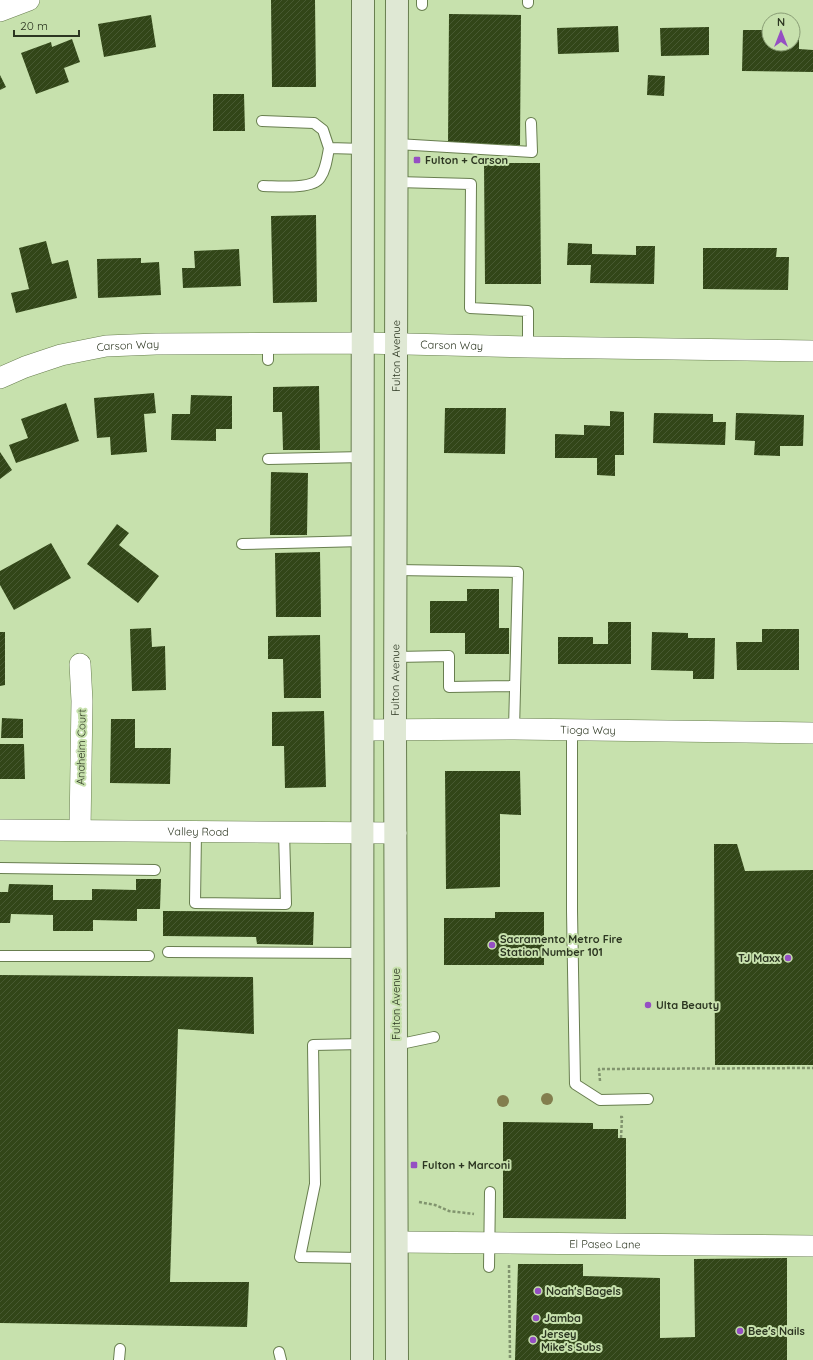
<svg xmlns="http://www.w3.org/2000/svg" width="813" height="1360" font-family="Quicksand,sans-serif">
<defs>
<pattern id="building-hatch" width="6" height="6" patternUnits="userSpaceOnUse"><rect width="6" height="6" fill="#324618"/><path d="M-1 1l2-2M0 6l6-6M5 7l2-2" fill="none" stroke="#475931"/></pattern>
</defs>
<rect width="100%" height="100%" fill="#c7e1ad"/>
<path fill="url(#building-hatch)" d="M 271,0 L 315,0 L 316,87 L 272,87 Z
M 449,14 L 521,15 L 520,145 L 448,144 Z
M 151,15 L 156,47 L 104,57 L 98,24 Z
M 618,26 L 619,52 L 558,54 L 557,28 Z
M 709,27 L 709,55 L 661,56 L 660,28 Z
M 743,30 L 769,30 L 769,44 L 793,44 L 793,31 L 799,31 L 799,49 L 813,50 L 813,72 L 742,71 Z
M 72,39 L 80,62 L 64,68 L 69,82 L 36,94 L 21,53 L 51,42 L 52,47 Z
M 0,75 L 6,87 L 0,90 Z
M 648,75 L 665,76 L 664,96 L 647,95 Z
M 213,94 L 244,94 L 245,131 L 213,131 Z
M 484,163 L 540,163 L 541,284 L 485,284 Z
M 316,215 L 317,302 L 273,303 L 271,216 Z
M 46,241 L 52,264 L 68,260 L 77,298 L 16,313 L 11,293 L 29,289 L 19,248 Z
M 568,243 L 592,244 L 592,254 L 636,255 L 636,246 L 655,246 L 654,284 L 590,283 L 591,265 L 567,265 Z
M 703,248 L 777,248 L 776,257 L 789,257 L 788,290 L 703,289 Z
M 239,249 L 241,286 L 183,288 L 182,268 L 195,268 L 194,251 Z
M 141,258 L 141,263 L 159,262 L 161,295 L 98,298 L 97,259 Z
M 319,386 L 320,450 L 283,450 L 282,412 L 273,412 L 273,387 Z
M 154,393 L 156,413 L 144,414 L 147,452 L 111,455 L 110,437 L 97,438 L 94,398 Z
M 191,395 L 232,396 L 232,429 L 216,429 L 216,441 L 171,440 L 172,414 L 190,414 Z
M 66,403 L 79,441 L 16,463 L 9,445 L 28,438 L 21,419 Z
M 445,408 L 506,408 L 505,454 L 444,453 Z
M 610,411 L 624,412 L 624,455 L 615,455 L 615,476 L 597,475 L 597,458 L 555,458 L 555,434 L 584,435 L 584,425 L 610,426 Z
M 654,413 L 713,414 L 713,422 L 726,422 L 725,445 L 653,443 Z
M 736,413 L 804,415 L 803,446 L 780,446 L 780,456 L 754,455 L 755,441 L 735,440 Z
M 0,452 L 12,470 L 0,479 Z
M 271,472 L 308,473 L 307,535 L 270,535 Z
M 117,524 L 129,533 L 119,545 L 159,576 L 138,603 L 87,564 Z
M 51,543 L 71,578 L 14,610 L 0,585 L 0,571 Z
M 320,552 L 321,617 L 276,617 L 275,553 Z
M 467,589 L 499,589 L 499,628 L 509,628 L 509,654 L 465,654 L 465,633 L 430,633 L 430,601 L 467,601 Z
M 608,622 L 631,622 L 631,664 L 558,664 L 558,637 L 593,637 L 593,644 L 608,644 Z
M 151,628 L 152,647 L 165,646 L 166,690 L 132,691 L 130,629 Z
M 762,629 L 799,629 L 799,670 L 737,670 L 736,642 L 762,642 Z
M 0,632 L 5,632 L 5,685 L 0,686 Z
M 652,632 L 688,633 L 688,638 L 715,638 L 714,679 L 693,679 L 693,671 L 651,670 Z
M 320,635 L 321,698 L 284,698 L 283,659 L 268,659 L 268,636 Z
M 324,711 L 326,787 L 285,788 L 284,746 L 272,746 L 272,712 Z
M 2,718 L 23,719 L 23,738 L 1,738 Z
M 111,719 L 135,719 L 135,748 L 171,748 L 170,784 L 110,783 Z
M 0,744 L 24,744 L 25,779 L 0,779 Z
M 445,771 L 520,771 L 521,815 L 500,814 L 500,887 L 446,889 Z
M 714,844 L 737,844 L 745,871 L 813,870 L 813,1065 L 715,1065 Z
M 136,879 L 161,879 L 160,909 L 137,909 L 137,921 L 93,920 L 93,931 L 53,931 L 53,915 L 11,914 L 10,923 L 0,923 L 0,892 L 8,892 L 9,884 L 53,885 L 53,900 L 92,900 L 92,889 L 136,890 Z
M 163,911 L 314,912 L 313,945 L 257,944 L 256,937 L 163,936 Z
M 495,912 L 544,912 L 544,965 L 444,965 L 444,918 L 495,918 Z
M 0,975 L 253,977 L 254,1034 L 178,1029 L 170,1282 L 249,1282 L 247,1327 L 0,1323 Z
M 503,1122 L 593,1123 L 593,1129 L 618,1129 L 618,1138 L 626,1138 L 626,1219 L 503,1218 Z
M 787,1258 L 787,1360 L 515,1360 L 518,1264 L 583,1264 L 583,1276 L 660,1278 L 660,1338 L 695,1337 L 694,1259 Z"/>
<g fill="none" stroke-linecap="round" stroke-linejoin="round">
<g stroke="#687e4f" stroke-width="12">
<path id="lane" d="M 528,0 L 528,3
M 422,5 L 422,0
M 262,121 L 314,123 L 323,130 L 329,148 L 364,149
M 397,144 L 532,152 L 531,123
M 397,182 L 471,184 L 470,308 L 528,311 L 528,347
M 263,186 C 276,186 312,190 320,178 C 326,169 327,159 329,148
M 268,343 L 268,360
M 268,459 L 364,457
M 242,544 L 363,541
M 396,570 L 518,572 L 514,729
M 396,657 L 449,656 L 449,687 L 515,686
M 572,730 L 572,911 L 575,1084 L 600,1100 L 648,1099
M 196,832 L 195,903 L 286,904 L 284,832
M 0,868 L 155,870
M 168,952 L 362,953
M 0,956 L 149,956
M 362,1044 L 313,1045 L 315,1184 L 300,1257 L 362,1258
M 396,1045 L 434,1037
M 489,1267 L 490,1192
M 279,1352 L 281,1360
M 119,1360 L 120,1349"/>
</g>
<g stroke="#687e4f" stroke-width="22">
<g id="street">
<path d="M 0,11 L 29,0"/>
<path id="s1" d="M 0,378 L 25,367 L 61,355 L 106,346 L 156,344 L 364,343 L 528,347 L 813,351"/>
<path d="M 80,664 L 82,701 L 80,830"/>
<path id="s2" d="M 363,730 L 514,729 L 813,733"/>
<path id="s3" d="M 0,830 L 396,833"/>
<path id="s4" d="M 397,1242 L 813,1246"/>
</g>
</g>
<g stroke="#687e4f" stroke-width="24">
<g id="secondary">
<path d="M 362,1360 L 363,0"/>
<path id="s5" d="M 397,1360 L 395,730 L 397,0"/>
</g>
</g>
<path stroke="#81946e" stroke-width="2.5" stroke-dasharray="3 2" stroke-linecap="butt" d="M 600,1081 L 599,1069 L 813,1068
M 620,1117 L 622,1117 L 621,1138
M 419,1202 L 435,1205 L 449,1211 L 474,1214
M 509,1265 L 510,1360"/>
<use href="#lane" stroke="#fff" stroke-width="10"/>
<use href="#street" stroke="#fff" stroke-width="21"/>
<use href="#secondary" stroke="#dfe8d4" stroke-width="22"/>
</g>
<g fill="#837e4e">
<circle cx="547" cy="1099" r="6"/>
<circle cx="503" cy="1101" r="6"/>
</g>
<g fill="#954fc3" stroke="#c7e1ad" stroke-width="1.5">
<rect x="413" y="156" width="8" height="8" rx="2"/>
<circle cx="492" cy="945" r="4"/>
<circle cx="788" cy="958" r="4"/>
<circle cx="648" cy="1005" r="4"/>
<rect x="410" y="1161" width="8" height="8" rx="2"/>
<circle cx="538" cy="1291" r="4"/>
<circle cx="536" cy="1318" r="4"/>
<circle cx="740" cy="1331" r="4"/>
<circle cx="533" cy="1340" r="4"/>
</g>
<g text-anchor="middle" stroke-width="4" stroke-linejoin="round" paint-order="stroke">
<g font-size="11" font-weight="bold" fill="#2c3621" stroke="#c7e1ad" text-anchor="start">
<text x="425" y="164">Fulton + Carson</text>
<text x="500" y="943">Sacramento Metro Fire<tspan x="500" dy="13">Station Number 101</tspan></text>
<text x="780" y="962" text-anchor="end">TJ Maxx</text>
<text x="656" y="1009">Ulta Beauty</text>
<text x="422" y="1169">Fulton + Marconi</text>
<text x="546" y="1295">Noah's Bagels</text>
<text x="544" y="1322">Jamba</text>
<text x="748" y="1335">Bee's Nails</text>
<text x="541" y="1338">Jersey<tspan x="541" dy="13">Mike's Subs</tspan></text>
</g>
<g font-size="11" fill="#2c3621" stroke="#c7e1ad">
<text dy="4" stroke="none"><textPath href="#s1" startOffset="133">Carson Way</textPath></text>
<text dy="4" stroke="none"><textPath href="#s1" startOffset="457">Carson Way</textPath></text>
<text dy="4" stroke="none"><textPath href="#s5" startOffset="1004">Fulton Avenue</textPath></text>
<text dy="4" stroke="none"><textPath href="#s5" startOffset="680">Fulton Avenue</textPath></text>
<text dy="4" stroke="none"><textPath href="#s2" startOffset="225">Tioga Way</textPath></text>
<text transform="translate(81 747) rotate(-89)" y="4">Anaheim Court</text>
<text dy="4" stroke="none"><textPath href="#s3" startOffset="198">Valley Road</textPath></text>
<text transform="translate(396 1004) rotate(-90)" y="4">Fulton Avenue</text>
<text dy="4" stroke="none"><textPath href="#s4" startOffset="208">El Paseo Lane</textPath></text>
</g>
</g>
<g transform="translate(781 32)"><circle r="19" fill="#c7e1ad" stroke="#899d75"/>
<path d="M0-3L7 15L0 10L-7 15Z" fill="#954fc3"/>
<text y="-6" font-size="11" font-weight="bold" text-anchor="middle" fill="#2c3621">N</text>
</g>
<path d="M14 30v6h65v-6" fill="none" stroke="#2c3621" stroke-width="2"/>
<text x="20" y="30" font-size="12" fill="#2c3621" stroke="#c7e1ad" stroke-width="3" paint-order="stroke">20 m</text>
</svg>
